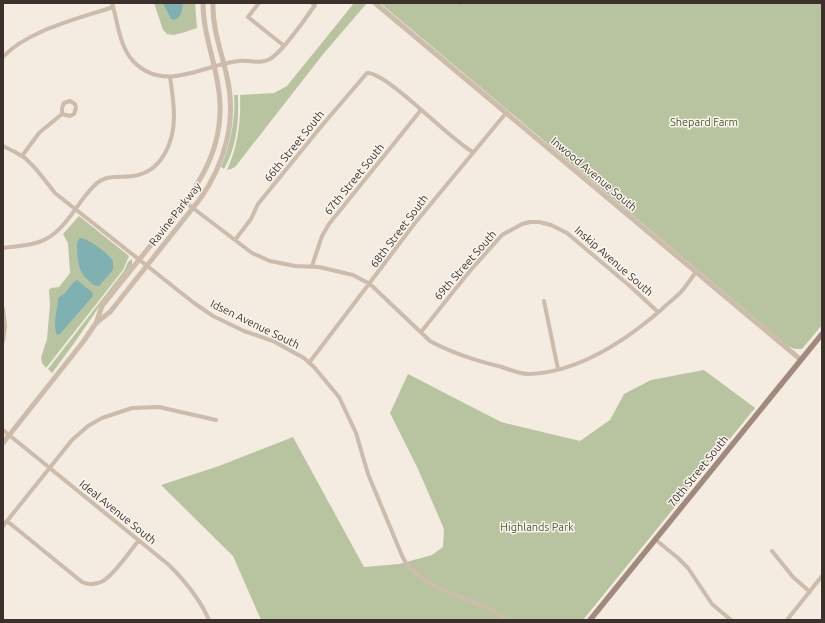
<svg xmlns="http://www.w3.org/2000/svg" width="825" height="623" font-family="Ubuntu,sans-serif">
<rect width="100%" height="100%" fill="#f4ebe1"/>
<path fill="#b8c4a0" d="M 154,3 L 195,3 L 197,28 L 182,33 L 173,35 L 167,34 L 163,30 Z
M 354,3 L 367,3 L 324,53 L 235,167 L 231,169 L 227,170 C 238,146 241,121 240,95 L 274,93 L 287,86 Z
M 380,3 L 822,3 L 822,325 L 802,349 L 795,349 L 788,346 Z
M 234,95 L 238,95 L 238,99 C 239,123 236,148 224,169 L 221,167 C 230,145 236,119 234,95 Z
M 79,216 L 129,256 L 123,270 L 46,368 L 42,363 L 41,358 L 47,339 L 50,305 L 49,290 L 51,288 L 59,287 L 70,273 L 68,243 L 63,234 Z
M 132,259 L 132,265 L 103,301 L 75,342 L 52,373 L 48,369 L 124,271 L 128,262 Z
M 704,370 L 755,408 L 583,620 L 261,620 L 233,556 L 161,485 L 219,466 L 293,437 L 364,567 L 399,564 L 432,555 L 443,547 L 444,529 L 418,469 L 390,413 L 408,374 L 501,422 L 580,441 L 610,420 L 624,394 L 651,380 Z"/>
<path fill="#7fb0b2" d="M 163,3 L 183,3 C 182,10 182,17 174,20 L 171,19 Z
M 80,238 C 88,238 109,254 113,261 L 113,270 L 99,286 C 94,286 91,283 88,280 C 77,271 77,256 77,242 Z
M 77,280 L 92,292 L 93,296 L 60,334 L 57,335 C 52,325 58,309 58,298 L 65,293 L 74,282 Z"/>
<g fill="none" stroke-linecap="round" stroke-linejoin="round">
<path stroke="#7fb0b2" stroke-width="1.5" d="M 459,4 L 462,3"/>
<path stroke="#cdbbac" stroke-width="4" d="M 112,3 C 118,22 119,47 134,62 C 165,93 203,65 238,61 C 249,59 259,65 270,59 C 282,52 306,18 315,5 L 312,3
M 259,3 L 248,17 L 283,45
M 3,57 C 28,30 78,19 113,7
M 3,146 L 15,152 L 25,158 L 36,169 L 55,193 L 194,303 L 213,316 L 244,331 L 273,341 L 304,358 L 314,367 L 339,397 L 356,433 L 368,474 L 403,558 C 406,562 408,567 412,570 C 438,596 478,597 507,620
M 22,156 L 39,133 L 62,114 L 70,116 L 74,114 L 76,108 L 75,104 L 70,101 L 64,103 L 62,108 L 62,114
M 185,202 L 252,253 L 270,261 L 295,266 L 319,267 L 353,275 L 370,284 L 430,341 C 452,353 477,361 502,367 C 511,370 519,374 528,374 C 577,373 625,341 661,310 C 667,304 675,298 681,292 C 686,286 691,279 696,272
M 235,240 L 251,219 L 258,204 L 324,123 L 367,73 C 387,72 450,140 473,152
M 3,248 C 15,246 28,246 39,242 C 66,233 76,202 96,184 C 107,174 120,178 133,176 C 162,172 174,142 174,116 C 174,103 172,90 170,77
M 312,266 L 322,236 L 329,224 L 421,110
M 544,301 L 558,369
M 3,309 L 5,326 L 3,341
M 421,332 L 469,272 L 502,235 L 522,224 L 530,222 L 539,222 L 551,225 L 567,233 L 631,287 L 658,312
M 309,363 L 415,223 L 506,113
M 3,430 L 169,565 C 185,581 200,599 209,620
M 7,521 L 82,582 C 89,585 96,585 103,581 C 115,574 130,551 139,540
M 3,526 L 72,440 L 88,426 L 102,418 L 132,408 L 159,407 L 216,420
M 656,540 L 678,558 L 688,568 L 712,604 L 731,620
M 772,551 L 793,577 L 810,592
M 787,620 L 822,576"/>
<path stroke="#cdbbac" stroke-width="5" d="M 375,3 L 801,360
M 96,323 L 110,312 L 200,199 C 225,164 237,120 227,77 C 222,53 212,29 213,3
M 3,443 L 83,342 L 96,323 L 102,306 C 121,282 140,259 159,235 C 191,195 222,159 220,104 C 219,69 203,38 203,3"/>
<path stroke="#a18a7d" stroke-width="5.5" d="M 590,620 L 822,334"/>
</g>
<g text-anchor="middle" stroke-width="3" stroke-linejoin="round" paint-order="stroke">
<g font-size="11" fill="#4a5a2e" stroke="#fbf5ee">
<text x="704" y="126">Shepard Farm</text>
<text x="537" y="531">Highlands Park</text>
</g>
<g font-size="11" fill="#3b302b" stroke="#fbf5ee">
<text transform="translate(294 146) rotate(-51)" y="4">66th Street South</text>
<text transform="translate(594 174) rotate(40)" y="4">Inwood Avenue South</text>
<text transform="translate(354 179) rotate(-51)" y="4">67th Street South</text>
<text transform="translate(175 214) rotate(-52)" y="4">Ravine Parkway</text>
<text transform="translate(399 231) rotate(-53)" y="4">68th Street South</text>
<text transform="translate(614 261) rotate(41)" y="4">Inskip Avenue South</text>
<text transform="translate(465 265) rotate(-49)" y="4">69th Street South</text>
<text transform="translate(255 324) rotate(26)" y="4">Idsen Avenue South</text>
<text transform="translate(698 471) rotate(-51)" y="4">70th Street South</text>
<text transform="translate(118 512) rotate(39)" y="4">Ideal Avenue South</text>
</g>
</g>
<rect width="825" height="623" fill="none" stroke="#3b302b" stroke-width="8"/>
</svg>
